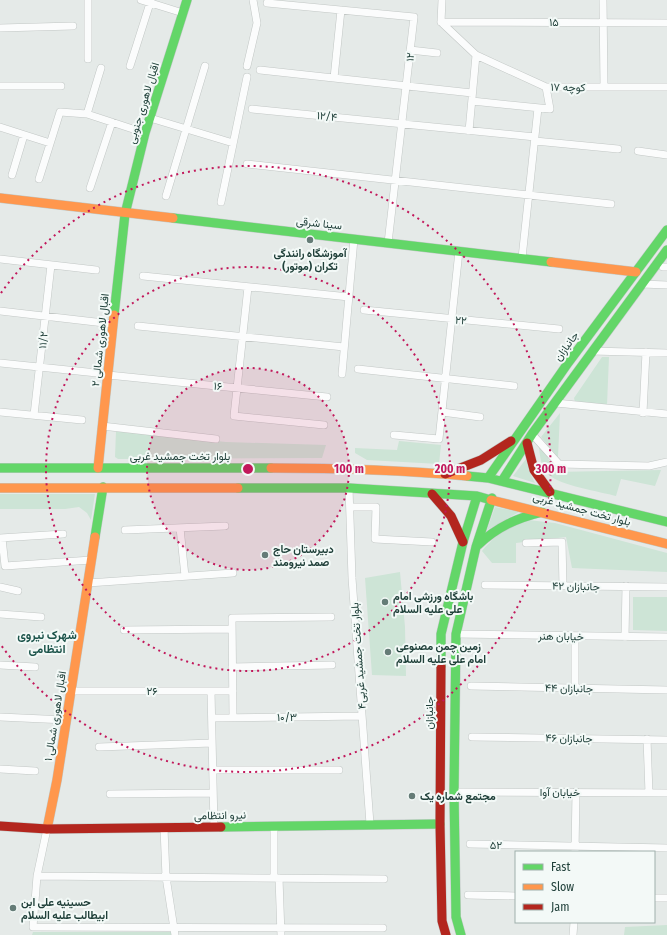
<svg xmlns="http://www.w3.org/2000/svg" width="667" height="935" font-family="'Fira Sans Condensed',Vazirmatn,sans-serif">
<rect width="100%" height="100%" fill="#e5eae8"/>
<path fill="#cde4d6" d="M 602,357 L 609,357 L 607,405 L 575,402 L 574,398 Z
M 560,413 L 558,457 L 541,437 Z
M 116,431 L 226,442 L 326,445 L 322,458 L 118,459 L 115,457 Z
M 399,441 L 441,445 L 439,464 L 367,460 L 355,453 L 355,448 L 397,450 Z
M 539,447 L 547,456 L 554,472 L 661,470 L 655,486 L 621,479 L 616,496 C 601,492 559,485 549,475 C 541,468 540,457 539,447 Z
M 526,459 L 529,471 L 535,483 L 513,476 Z
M 0,494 L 95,494 L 91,520 L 87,513 L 79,507 L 65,509 L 0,509 Z
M 495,507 L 519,512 L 487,530 Z
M 528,520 L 555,523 L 667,553 L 667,572 L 572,568 L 566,537 L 516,543 L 516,563 L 492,563 L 482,551 C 495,535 509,527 528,520 Z
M 400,572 L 405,627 L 406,676 L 372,675 L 365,578 Z
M 633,597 L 667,597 L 667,631 L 633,630 Z
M 667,925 L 667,935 L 624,935 L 625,927 Z
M 33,932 L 173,932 L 173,935 L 32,935 Z"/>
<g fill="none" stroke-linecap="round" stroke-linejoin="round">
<g stroke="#c2c7c5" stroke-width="8">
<path id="street" d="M 88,0 L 88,59
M 141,0 L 183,13
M 603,0 L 604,87
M 267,3 L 414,17 L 388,243
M 441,22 L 476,55 L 546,87 L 667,87
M 441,22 L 667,23
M 441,22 L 442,0
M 0,28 L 73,26
M 410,50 L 437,53
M 130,66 L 151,0
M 247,66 L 257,23 L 253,0
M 260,70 L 472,93
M 334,78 L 341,10
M 0,86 L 61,86
M 472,101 L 550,109 L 546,87
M 252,109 L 535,137
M 87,114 L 101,68
M 150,118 L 233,143
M 0,127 L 50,143
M 469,131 L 476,55
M 535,141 L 618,149
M 638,151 L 667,155
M 247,164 L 611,204
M 12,175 L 24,135
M 39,179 L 60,112 L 87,114 L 145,133
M 90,188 L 112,122
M 166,196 L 205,66
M 221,202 L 247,77
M 522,258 L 538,108
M 0,259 L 96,270
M 663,267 L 667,267
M 143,276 L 349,297
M 642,284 L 667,285
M 248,287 L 234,416 L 324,425
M 364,310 L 559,329
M 0,311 L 113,324
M 138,326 L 344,347
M 592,351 L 667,353
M 0,363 L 97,373
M 358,369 L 514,386
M 342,374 L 354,239
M 108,375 L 327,397
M 556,403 L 667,414
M 0,412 L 82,420
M 442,412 L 480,417
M 643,413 L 646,352
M 34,415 L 51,265
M 102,426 L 216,439
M 532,434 L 559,464 L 649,466 L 667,462
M 394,435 L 439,439 L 459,251
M 349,488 L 352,578 L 370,824
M 350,507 L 376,507 L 375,539 L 432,542
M 180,528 L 185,576
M 125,530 L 225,526
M 0,538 L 63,534
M 2,538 L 5,566 L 91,560
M 526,543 L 562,542 L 563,586
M 88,583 L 233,573
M 485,585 L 667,587
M 0,587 L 18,591
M 0,614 L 41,617
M 124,630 L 232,629
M 456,634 L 667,637
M 575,636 L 575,688
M 625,637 L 626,586
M 0,665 L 35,667
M 232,667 L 332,665
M 471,686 L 667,690
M 71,691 L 233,691
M 211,691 L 214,827
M 0,717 L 66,720
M 233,717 L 232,618 L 331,617
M 212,718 L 362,716
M 472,737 L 667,740
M 647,739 L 649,793
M 99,747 L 212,743
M 0,769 L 35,771
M 213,770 L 339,770
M 454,792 L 667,793
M 110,794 L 213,793
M 164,828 L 166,877 L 175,935
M 47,829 L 37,876 L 33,927 L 383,928
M 470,844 L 667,848
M 575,852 L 576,792
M 37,876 L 384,879
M 274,878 L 274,826
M 279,878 L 281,935
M 468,895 L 516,896
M 654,898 L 667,898
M 573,935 L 574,922"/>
</g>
<g stroke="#c0c8c6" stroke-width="10">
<path id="fast" d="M 173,218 L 551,262
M 114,315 L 125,214 L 145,133 L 187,0
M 0,468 L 271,468
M 467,476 L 488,478 L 667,522
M 488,478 L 568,363 L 667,230
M 502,481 L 532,434 L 667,250
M 238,488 L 349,488 L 477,496 L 491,500
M 95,537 L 103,487
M 478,545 C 497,527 517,518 542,512
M 441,666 L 441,634 L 463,542 L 477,496
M 221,827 L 440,824
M 461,935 L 456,917 L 454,792 L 456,634 L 476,547 L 492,498"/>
</g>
<g stroke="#c0c8c6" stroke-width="10">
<path id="slow" d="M 0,198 L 173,218
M 551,262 L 636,272
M 98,468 L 114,315
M 271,468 C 337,468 401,470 467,476
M 0,488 L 238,488
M 491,500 L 667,544
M 47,829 L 57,780 L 95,537"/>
</g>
<g stroke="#c0c8c6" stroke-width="10">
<path id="jam" d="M 527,443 L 534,470 L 550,492
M 445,474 L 481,460 L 511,441
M 432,494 L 451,516 L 463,542
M 441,666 L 440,824 L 442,921 L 446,935
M 0,826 L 47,829 L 221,827"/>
</g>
<use href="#street" stroke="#fbfcfc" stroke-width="7"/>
<use href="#fast" stroke="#63d668" stroke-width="9"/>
<use href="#slow" stroke="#ff974d" stroke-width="9"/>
<use href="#jam" stroke="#b3261e" stroke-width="9"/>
</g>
<circle cx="248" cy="469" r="101" fill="#c2185b" fill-opacity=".12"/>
<g fill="none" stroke="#c2185b" stroke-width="2" stroke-dasharray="2 4">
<circle cx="248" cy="469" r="101"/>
<circle cx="248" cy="469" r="202"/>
<path d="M1 293A303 303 0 1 1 1 645"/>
</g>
<g fill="#657c77" stroke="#f3f9f7" stroke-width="1.5">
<circle cx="310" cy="240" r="4"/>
<circle cx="265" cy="555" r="4"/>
<circle cx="385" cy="602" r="4"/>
<circle cx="388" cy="652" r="4"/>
<circle cx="412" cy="796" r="4"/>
<circle cx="13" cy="908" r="4"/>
</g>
<g text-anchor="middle" stroke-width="4" stroke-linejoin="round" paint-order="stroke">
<g font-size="11" fill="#20403a" stroke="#f3f9f7">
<text x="554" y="26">۱۵</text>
<text transform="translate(410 57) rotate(-84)" y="4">۱۲</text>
<text transform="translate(568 87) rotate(1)" y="4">کوچه ۱۷</text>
<text transform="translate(143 103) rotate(-73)" y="4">اقبال لاهوری جنوبی</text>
<text transform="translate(327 116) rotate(6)" y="4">۱۲/۴</text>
<text transform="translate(319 223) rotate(6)" y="4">سینا شرقی</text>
<text transform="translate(461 320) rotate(6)" y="4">۲۲</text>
<text transform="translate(43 340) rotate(-84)" y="4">۱۱/۲</text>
<text transform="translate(100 340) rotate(-84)" y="4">اقبال لاهوری شمالی ۲</text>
<text transform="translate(566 346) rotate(-54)" y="4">جانبازان</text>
<text transform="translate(218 386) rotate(6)" y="4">۱۶</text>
<text x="180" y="460">بلوار تخت جمشید غربی</text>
<text transform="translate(582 509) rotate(15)" y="4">بلوار تخت جمشید غربی</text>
<text transform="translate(576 586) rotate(1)" y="4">۴۲ جانبازان</text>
<text transform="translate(561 636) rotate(1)" y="4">خیابان هنر</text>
<text transform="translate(358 656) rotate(-94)" y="4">بلوار تخت جمشید غربی۴</text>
<text transform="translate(569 688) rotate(1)" y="4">۴۴ جانبازان</text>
<text x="152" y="695">۲۶</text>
<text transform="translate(429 713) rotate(-90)" y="4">جانبازان</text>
<text transform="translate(55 716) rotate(-81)" y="4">اقبال لاهوری شمالی ۱</text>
<text x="287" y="721">۱۰/۳</text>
<text transform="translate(569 738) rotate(1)" y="4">۴۶ جانبازان</text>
<text x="560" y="796">خیابان آوا</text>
<text transform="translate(220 815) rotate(-1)" y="4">نیرو انتظامی</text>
<text transform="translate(496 845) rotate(1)" y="4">۵۲</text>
</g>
<g font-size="11" font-weight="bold" fill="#20403a" stroke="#f3f9f7" text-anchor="start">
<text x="310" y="257" text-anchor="middle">آموزشگاه رانندگی<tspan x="310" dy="13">تکران (موتور)</tspan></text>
<text x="273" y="553">دبیرستان حاج<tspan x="273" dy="13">صمد نیرومند</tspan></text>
<text x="393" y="600">باشگاه ورزشی امام<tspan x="393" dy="13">علی علیه السلام</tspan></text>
<text x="396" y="650">زمین چمن مصنوعی<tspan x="396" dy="13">امام علی علیه السلام</tspan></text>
<text x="420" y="800">مجتمع شماره یک</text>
<text x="21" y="906">حسینیه علی ابن<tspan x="21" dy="13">ابیطالب علیه السلام</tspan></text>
</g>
<g font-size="12" font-weight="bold" fill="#1b534a" stroke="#f3f9f7">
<text x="47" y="639">شهرک نیروی<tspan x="47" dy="14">انتظامی</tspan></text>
</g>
</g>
<circle cx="248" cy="469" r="6" fill="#c2185b" stroke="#f3f9f7" stroke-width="2"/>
<g font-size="12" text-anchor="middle" font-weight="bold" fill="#c2185b" stroke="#f3f9f7" stroke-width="4" stroke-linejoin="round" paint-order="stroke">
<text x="349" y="473">100 m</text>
<text x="450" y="473">200 m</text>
<text x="551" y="473">300 m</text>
</g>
<rect x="515" y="851" width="140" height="72" fill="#f3f9f7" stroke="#9fafab"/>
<rect x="523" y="864" width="20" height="6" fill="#63d668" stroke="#9fafab"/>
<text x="551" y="871" font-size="12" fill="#20403a">Fast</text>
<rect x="523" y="884" width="20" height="6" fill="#ff974d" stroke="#9fafab"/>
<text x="551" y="891" font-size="12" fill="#20403a">Slow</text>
<rect x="523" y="904" width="20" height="6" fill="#b3261e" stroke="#9fafab"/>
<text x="551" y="911" font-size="12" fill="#20403a">Jam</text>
</svg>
